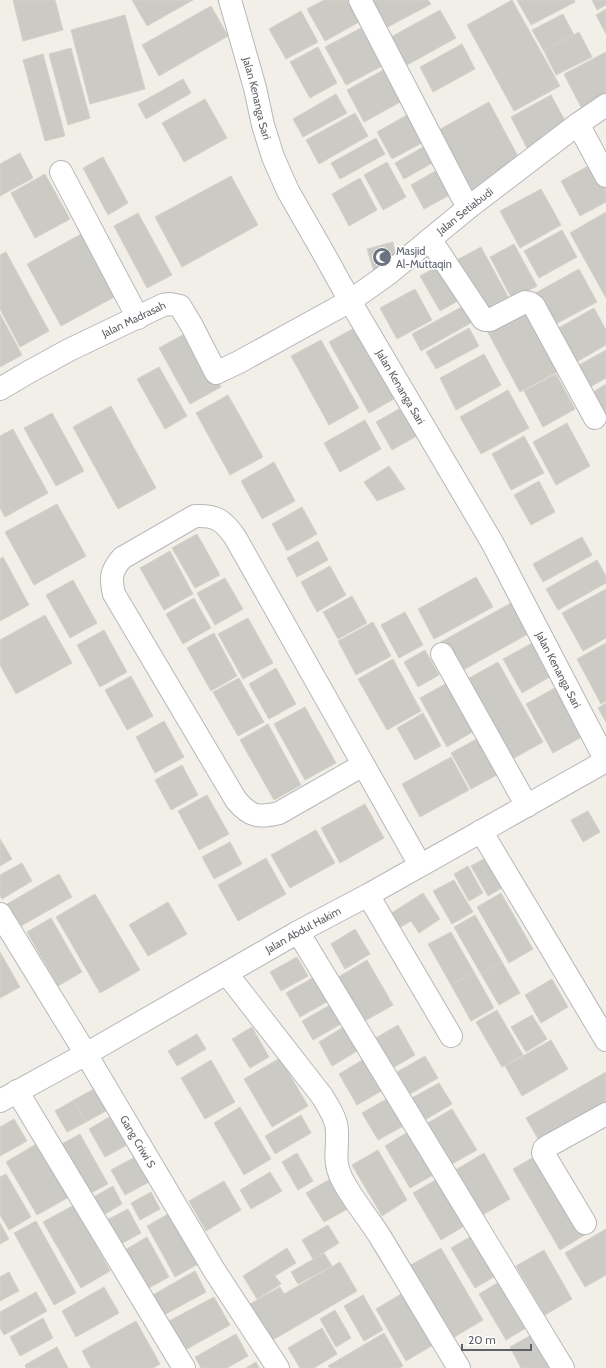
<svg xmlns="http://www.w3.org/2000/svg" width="606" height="1368" font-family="Cabin,sans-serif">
<rect width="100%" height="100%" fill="#f1efe8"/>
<path fill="#cccac5" stroke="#d6d1c6" d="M 13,0 L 55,0 L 63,30 L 23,41 Z
M 132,0 L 193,0 L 147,26 Z
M 324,0 L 347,0 L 359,22 L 325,41 L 307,9 Z
M 365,0 L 428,0 L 431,4 L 382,30 Z
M 512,0 L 560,86 L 514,111 L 467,25 Z
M 517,0 L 574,0 L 575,2 L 531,25 Z
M 592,0 L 606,0 L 606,5 L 597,10 Z
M 211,6 L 228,36 L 159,76 L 142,45 Z
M 606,9 L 606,34 L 596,15 Z
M 440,10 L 456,38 L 407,65 L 391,37 Z
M 301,11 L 318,42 L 286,59 L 269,29 Z
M 563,14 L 574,35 L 544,51 L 532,30 Z
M 125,15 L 145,89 L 90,104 L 71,30 Z
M 361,28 L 382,66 L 346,85 L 325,47 Z
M 579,32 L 592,57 L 556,75 L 544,51 Z
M 462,44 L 475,69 L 433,92 L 420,67 Z
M 318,47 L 337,83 L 310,98 L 290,62 Z
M 71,48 L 90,118 L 68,125 L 49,54 Z
M 606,52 L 606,96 L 582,109 L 564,74 Z
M 43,54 L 65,136 L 45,141 L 23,60 Z
M 385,69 L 402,101 L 364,122 L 347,90 Z
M 183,79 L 191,93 L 146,119 L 138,104 Z
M 336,94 L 347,113 L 303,137 L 293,119 Z
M 551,95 L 569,128 L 528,150 L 511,117 Z
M 205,99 L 227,138 L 184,162 L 162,123 Z
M 489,102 L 522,164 L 468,194 L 435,132 Z
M 414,111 L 429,139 L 392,159 L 377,132 Z
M 355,113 L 368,136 L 319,164 L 306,140 Z
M 376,138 L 385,154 L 340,179 L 331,163 Z
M 425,146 L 434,162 L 404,179 L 395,163 Z
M 20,153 L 33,178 L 0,196 L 0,164 Z
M 103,157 L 128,203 L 108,215 L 83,168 Z
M 387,162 L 406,197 L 383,210 L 364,175 Z
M 592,164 L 606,190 L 606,202 L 580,216 L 561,181 Z
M 444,166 L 457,191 L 424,209 L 411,185 Z
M 45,174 L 70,219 L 35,238 L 11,193 Z
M 231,176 L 258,225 L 182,267 L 155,217 Z
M 360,178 L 377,210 L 349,226 L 332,194 Z
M 541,189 L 561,225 L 520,248 L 500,211 Z
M 606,212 L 606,298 L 570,233 Z
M 138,213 L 172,275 L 147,288 L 114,226 Z
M 562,230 L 577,257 L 539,278 L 524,251 Z
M 81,234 L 116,296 L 61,326 L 27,264 Z
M 393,242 L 397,264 L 375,275 L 367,249 Z
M 514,244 L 537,286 L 512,299 L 490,257 Z
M 481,247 L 511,302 L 485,316 L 455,261 Z
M 6,252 L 49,331 L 20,347 L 0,309 L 0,255 Z
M 444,263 L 463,298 L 440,311 L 420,276 Z
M 579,269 L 597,302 L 550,327 L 532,295 Z
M 415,289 L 432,320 L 397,339 L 380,308 Z
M 467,304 L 476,320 L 421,351 L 412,334 Z
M 523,306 L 559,371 L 520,392 L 485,327 Z
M 594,308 L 606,330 L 606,345 L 573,364 L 555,330 Z
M 0,314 L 22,355 L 0,367 Z
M 354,328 L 394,399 L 369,413 L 329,342 Z
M 469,328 L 479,346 L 436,369 L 426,352 Z
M 190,331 L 221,387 L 190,404 L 159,348 Z
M 321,340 L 359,408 L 329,425 L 291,356 Z
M 606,350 L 606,378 L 590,387 L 579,365 Z
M 484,354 L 501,385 L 456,410 L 440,378 Z
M 159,367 L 187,416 L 165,429 L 137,379 Z
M 556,374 L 575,409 L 543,427 L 524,391 Z
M 606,384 L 606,413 L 599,416 L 588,395 Z
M 508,390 L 529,428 L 481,454 L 460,417 Z
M 228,395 L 263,457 L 230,475 L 196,413 Z
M 406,405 L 422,433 L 392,450 L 376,422 Z
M 111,406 L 156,488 L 118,509 L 73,427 Z
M 52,413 L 84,471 L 56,486 L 24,428 Z
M 365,420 L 381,449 L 340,472 L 324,443 Z
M 567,423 L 590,466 L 556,485 L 533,442 Z
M 13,429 L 48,493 L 5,517 L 0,508 L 0,436 Z
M 524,436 L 544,473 L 511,490 L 492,454 Z
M 274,462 L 295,501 L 262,519 L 241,481 Z
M 389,466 L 405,489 L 377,501 L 364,482 Z
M 539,481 L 555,512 L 531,525 L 514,495 Z
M 57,504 L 86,556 L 34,585 L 5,532 Z
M 302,507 L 317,534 L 287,551 L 272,524 Z
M 197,534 L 220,575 L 195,588 L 172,548 Z
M 582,537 L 592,555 L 543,582 L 533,564 Z
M 318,541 L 328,560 L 297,577 L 287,558 Z
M 170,551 L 193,594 L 164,610 L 140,568 Z
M 3,557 L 29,605 L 0,621 L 0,559 Z
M 597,560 L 606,576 L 606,583 L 558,610 L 546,589 Z
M 330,566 L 346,595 L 317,612 L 301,582 Z
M 476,577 L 493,607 L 434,639 L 418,609 Z
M 225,578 L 243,609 L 215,625 L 197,593 Z
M 73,580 L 97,623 L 70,638 L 46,595 Z
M 606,589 L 606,638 L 583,651 L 562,613 Z
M 352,596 L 367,623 L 338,639 L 323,612 Z
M 194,598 L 211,628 L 183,644 L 166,614 Z
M 511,603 L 528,634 L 456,674 L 439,643 Z
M 405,612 L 423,645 L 399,658 L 381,625 Z
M 45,615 L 72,663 L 16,694 L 0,665 L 0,640 Z
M 248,618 L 273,663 L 243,679 L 218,634 Z
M 373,622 L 391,656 L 356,675 L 338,641 Z
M 104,630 L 127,672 L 100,687 L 77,645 Z
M 214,633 L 237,676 L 211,691 L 187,648 Z
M 534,642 L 553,675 L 522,693 L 503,659 Z
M 606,643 L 606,701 L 601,704 L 577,659 Z
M 425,650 L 439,675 L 418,687 L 404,662 Z
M 393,659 L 421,711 L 387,730 L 358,679 Z
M 498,662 L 543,742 L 507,762 L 462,682 Z
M 276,668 L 296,704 L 269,719 L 249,684 Z
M 131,676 L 153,716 L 127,730 L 105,690 Z
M 239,678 L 264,722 L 238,736 L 213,692 Z
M 447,683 L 474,731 L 447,747 L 420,698 Z
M 562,684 L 589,733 L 553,753 L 526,704 Z
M 606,703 L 606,722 L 598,708 Z
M 305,707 L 336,763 L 305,780 L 274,724 Z
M 423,713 L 441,746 L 415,760 L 397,728 Z
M 164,721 L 184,757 L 155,773 L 136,737 Z
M 268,724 L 301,785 L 274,800 L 240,740 Z
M 484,735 L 504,771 L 471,789 L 451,753 Z
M 451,757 L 469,790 L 420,817 L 402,784 Z
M 182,765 L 198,795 L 171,810 L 155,780 Z
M 207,795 L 229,834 L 199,850 L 178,811 Z
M 365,804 L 384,838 L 340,863 L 321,828 Z
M 588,811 L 600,832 L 583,842 L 571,820 Z
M 316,830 L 335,863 L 290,888 L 271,855 Z
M 0,839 L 12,859 L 0,866 Z
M 230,842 L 242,864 L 214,879 L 202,857 Z
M 491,855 L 507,885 L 488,896 L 471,866 Z
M 266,858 L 286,894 L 238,921 L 218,885 Z
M 22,863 L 32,881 L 2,899 L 0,896 L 0,875 Z
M 468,866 L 483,893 L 469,901 L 454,874 Z
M 59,874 L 72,897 L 21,926 L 7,904 Z
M 454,880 L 473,912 L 452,924 L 433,891 Z
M 423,893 L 440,919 L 419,933 L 411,921 L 399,928 L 390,914 Z
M 501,893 L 533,949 L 509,963 L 477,907 Z
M 95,894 L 140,970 L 100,993 L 56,917 Z
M 168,902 L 187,934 L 148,956 L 129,925 Z
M 475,915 L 502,962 L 481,974 L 454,927 Z
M 51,918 L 82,972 L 58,986 L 27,932 Z
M 355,929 L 370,954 L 345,969 L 331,944 Z
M 451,932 L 474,972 L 451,985 L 428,944 Z
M 0,952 L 20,987 L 0,998 Z
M 297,957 L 308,976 L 281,991 L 270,972 Z
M 367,960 L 393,1005 L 356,1026 L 330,982 Z
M 502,962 L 520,993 L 499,1005 L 481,974 Z
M 474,972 L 494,1008 L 471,1021 L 451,985 Z
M 316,976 L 330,1000 L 300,1017 L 286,993 Z
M 552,979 L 568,1007 L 541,1023 L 525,995 Z
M 330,1005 L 341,1024 L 313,1040 L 302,1021 Z
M 497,1010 L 523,1055 L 502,1067 L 476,1022 Z
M 532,1015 L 547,1039 L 526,1052 L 511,1027 Z
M 398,1025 L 415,1055 L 391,1069 L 374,1039 Z
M 345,1026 L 359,1050 L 332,1066 L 319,1042 Z
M 252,1027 L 269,1057 L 250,1068 L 232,1039 Z
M 197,1034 L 206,1049 L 177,1066 L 168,1051 Z
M 551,1040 L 568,1069 L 522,1096 L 505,1066 Z
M 425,1056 L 438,1078 L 410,1094 L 397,1072 Z
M 280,1058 L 308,1106 L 272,1127 L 244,1079 Z
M 364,1059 L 383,1090 L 357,1105 L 339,1074 Z
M 211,1060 L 235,1102 L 205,1119 L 181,1078 Z
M 606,1072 L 606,1106 L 541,1144 L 526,1118 Z
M 439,1083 L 452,1104 L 423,1121 L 410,1099 Z
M 101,1085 L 113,1107 L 86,1122 L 74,1100 Z
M 390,1097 L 407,1124 L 378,1140 L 362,1113 Z
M 74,1100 L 86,1122 L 67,1132 L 55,1111 Z
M 240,1107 L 271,1159 L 244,1175 L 214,1123 Z
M 452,1109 L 477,1150 L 450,1165 L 426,1124 Z
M 301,1115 L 311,1133 L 275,1154 L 265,1136 Z
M 111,1116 L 127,1145 L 105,1157 L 89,1129 Z
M 14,1119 L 27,1141 L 0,1156 L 0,1127 Z
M 408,1132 L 433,1175 L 410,1188 L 385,1146 Z
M 80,1134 L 108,1184 L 87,1195 L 60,1145 Z
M 38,1143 L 69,1197 L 37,1215 L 6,1162 Z
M 378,1150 L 407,1200 L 382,1216 L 352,1165 Z
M 297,1153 L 313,1181 L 298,1190 L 282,1162 Z
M 484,1153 L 510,1199 L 479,1217 L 452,1172 Z
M 541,1153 L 588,1233 L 560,1250 L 513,1169 Z
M 135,1157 L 149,1182 L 125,1195 L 111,1170 Z
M 270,1172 L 282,1191 L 251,1209 L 240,1190 Z
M 6,1174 L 31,1217 L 9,1230 L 0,1215 L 0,1177 Z
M 332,1178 L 349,1208 L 324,1222 L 306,1193 Z
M 439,1178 L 466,1225 L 441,1240 L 413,1193 Z
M 224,1181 L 241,1210 L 206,1231 L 189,1201 Z
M 113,1186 L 122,1204 L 100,1217 L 90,1199 Z
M 151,1192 L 160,1209 L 140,1220 L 131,1203 Z
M 74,1205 L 110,1271 L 81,1288 L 43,1222 Z
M 128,1209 L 141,1233 L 119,1245 L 105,1221 Z
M 170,1213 L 198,1264 L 175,1277 L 147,1226 Z
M 36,1221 L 76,1293 L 54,1305 L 14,1233 Z
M 0,1223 L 9,1239 L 0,1244 Z
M 328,1225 L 339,1243 L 313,1259 L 302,1240 Z
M 606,1229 L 606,1275 L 585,1287 L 565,1253 Z
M 475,1234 L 499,1274 L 475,1288 L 451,1248 Z
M 147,1237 L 169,1277 L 147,1289 L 125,1250 Z
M 287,1248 L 296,1263 L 275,1276 L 281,1284 L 257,1299 L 243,1276 Z
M 441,1248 L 483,1320 L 451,1339 L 409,1266 Z
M 544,1250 L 572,1299 L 545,1315 L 516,1266 Z
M 324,1253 L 332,1266 L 298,1284 L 291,1272 Z
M 340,1262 L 357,1291 L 271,1341 L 250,1304 L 280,1287 L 284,1294 Z
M 195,1271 L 206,1292 L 162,1316 L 151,1296 Z
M 9,1272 L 19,1291 L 0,1301 L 0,1277 Z
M 504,1279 L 531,1325 L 506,1340 L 479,1294 Z
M 104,1287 L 119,1313 L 76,1337 L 62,1311 Z
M 408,1290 L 438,1342 L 406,1361 L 376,1309 Z
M 36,1292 L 47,1311 L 4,1335 L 0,1328 L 0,1312 Z
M 363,1295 L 383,1330 L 364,1341 L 344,1306 Z
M 214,1297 L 230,1325 L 185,1350 L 169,1321 Z
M 335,1310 L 351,1338 L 336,1347 L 320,1319 Z
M 43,1318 L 53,1338 L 20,1356 L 10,1337 Z
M 136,1321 L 160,1364 L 153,1368 L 91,1368 L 82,1351 Z
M 322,1328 L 337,1354 L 314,1368 L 300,1368 L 288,1348 Z
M 384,1333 L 403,1366 L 399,1368 L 330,1368 L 328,1366 Z
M 236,1334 L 248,1356 L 227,1368 L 201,1368 L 195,1357 Z
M 533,1334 L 553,1368 L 521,1368 L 510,1347 Z
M 57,1347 L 68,1368 L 26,1368 L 25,1365 Z
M 256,1362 L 259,1368 L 246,1368 Z"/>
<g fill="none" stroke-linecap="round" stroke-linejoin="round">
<g stroke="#b5b8bc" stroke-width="24">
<g id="minor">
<path id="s1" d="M 230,0 L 255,88 L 263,125 L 273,157 L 288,191 L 324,254 L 350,301 L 493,544 L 606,761"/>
<path d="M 360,0 L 468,208"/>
<path d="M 578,124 L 606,176"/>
<path d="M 61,172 L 138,318"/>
<path d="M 430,239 L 483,319 L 485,320 L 490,320 L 525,302 L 530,303 L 534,306 L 595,418"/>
<path id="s2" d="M 0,389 L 27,373 L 69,350 L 163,305 L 170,304 L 180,306 L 192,326 L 216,373 L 239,362 L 350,301 L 388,274 L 468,208 L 578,124 L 606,105"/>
<path d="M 442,654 L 527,806"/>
<path d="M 363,765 L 279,813 C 259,818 250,817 236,800 L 114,594 C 110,578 111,571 122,558 L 195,516 C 216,515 223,520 235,537 L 420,865"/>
<path d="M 481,831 L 606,1040"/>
<path d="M 368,895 L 451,1036"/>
<path id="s3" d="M 0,914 L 86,1054 L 214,1270 L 278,1368"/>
<path d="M 298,932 L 563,1368"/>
<path d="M 227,974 L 322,1096 C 329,1108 337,1119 337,1132 C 338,1149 333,1160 341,1177 C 351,1198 367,1216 379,1235 C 406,1279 432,1324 459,1368"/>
<path d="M 17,1091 L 184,1368"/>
<path id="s4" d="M 0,1101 L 86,1054 L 298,932 L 368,895 L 606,761"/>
<path d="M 585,1223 L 543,1153 L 544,1149 L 550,1145 L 606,1114"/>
</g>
</g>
<use href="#minor" stroke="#fff" stroke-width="22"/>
</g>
<defs>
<g id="mosque-disc" transform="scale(1)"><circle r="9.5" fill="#6b7280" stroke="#fff"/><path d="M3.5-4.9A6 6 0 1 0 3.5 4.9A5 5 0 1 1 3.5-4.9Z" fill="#fff"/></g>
</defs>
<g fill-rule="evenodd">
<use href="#mosque-disc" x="382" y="257"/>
</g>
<g text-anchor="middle" stroke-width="3" stroke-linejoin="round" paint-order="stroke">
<g font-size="11" fill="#5f6368" stroke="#fff">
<text dy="4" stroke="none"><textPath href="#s1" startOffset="102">Jalan Kenanga Sari</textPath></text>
<text dy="4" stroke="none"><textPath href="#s2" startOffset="575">Jalan Setiabudi</textPath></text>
<text dy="4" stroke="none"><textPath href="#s2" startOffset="151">Jalan Madrasah</textPath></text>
<text dy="4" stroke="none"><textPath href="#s1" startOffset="426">Jalan Kenanga Sari</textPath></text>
<text dy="4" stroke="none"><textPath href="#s1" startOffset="750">Jalan Kenanga Sari</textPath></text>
<text dy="4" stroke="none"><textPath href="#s4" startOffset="348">Jalan Abdul Hakim</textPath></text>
<text dy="4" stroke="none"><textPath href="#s3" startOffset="266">Gang Criwi S</textPath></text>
</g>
<g font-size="11" fill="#5b616d" stroke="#fff" text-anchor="start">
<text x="396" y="255">Masjid<tspan x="396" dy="13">Al-Muttaqin</tspan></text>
</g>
</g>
<path d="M462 1344v6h69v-6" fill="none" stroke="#5f6368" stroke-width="2"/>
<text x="468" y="1344" font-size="12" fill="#5f6368" stroke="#ffffff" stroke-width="3" paint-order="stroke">20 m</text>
</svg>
